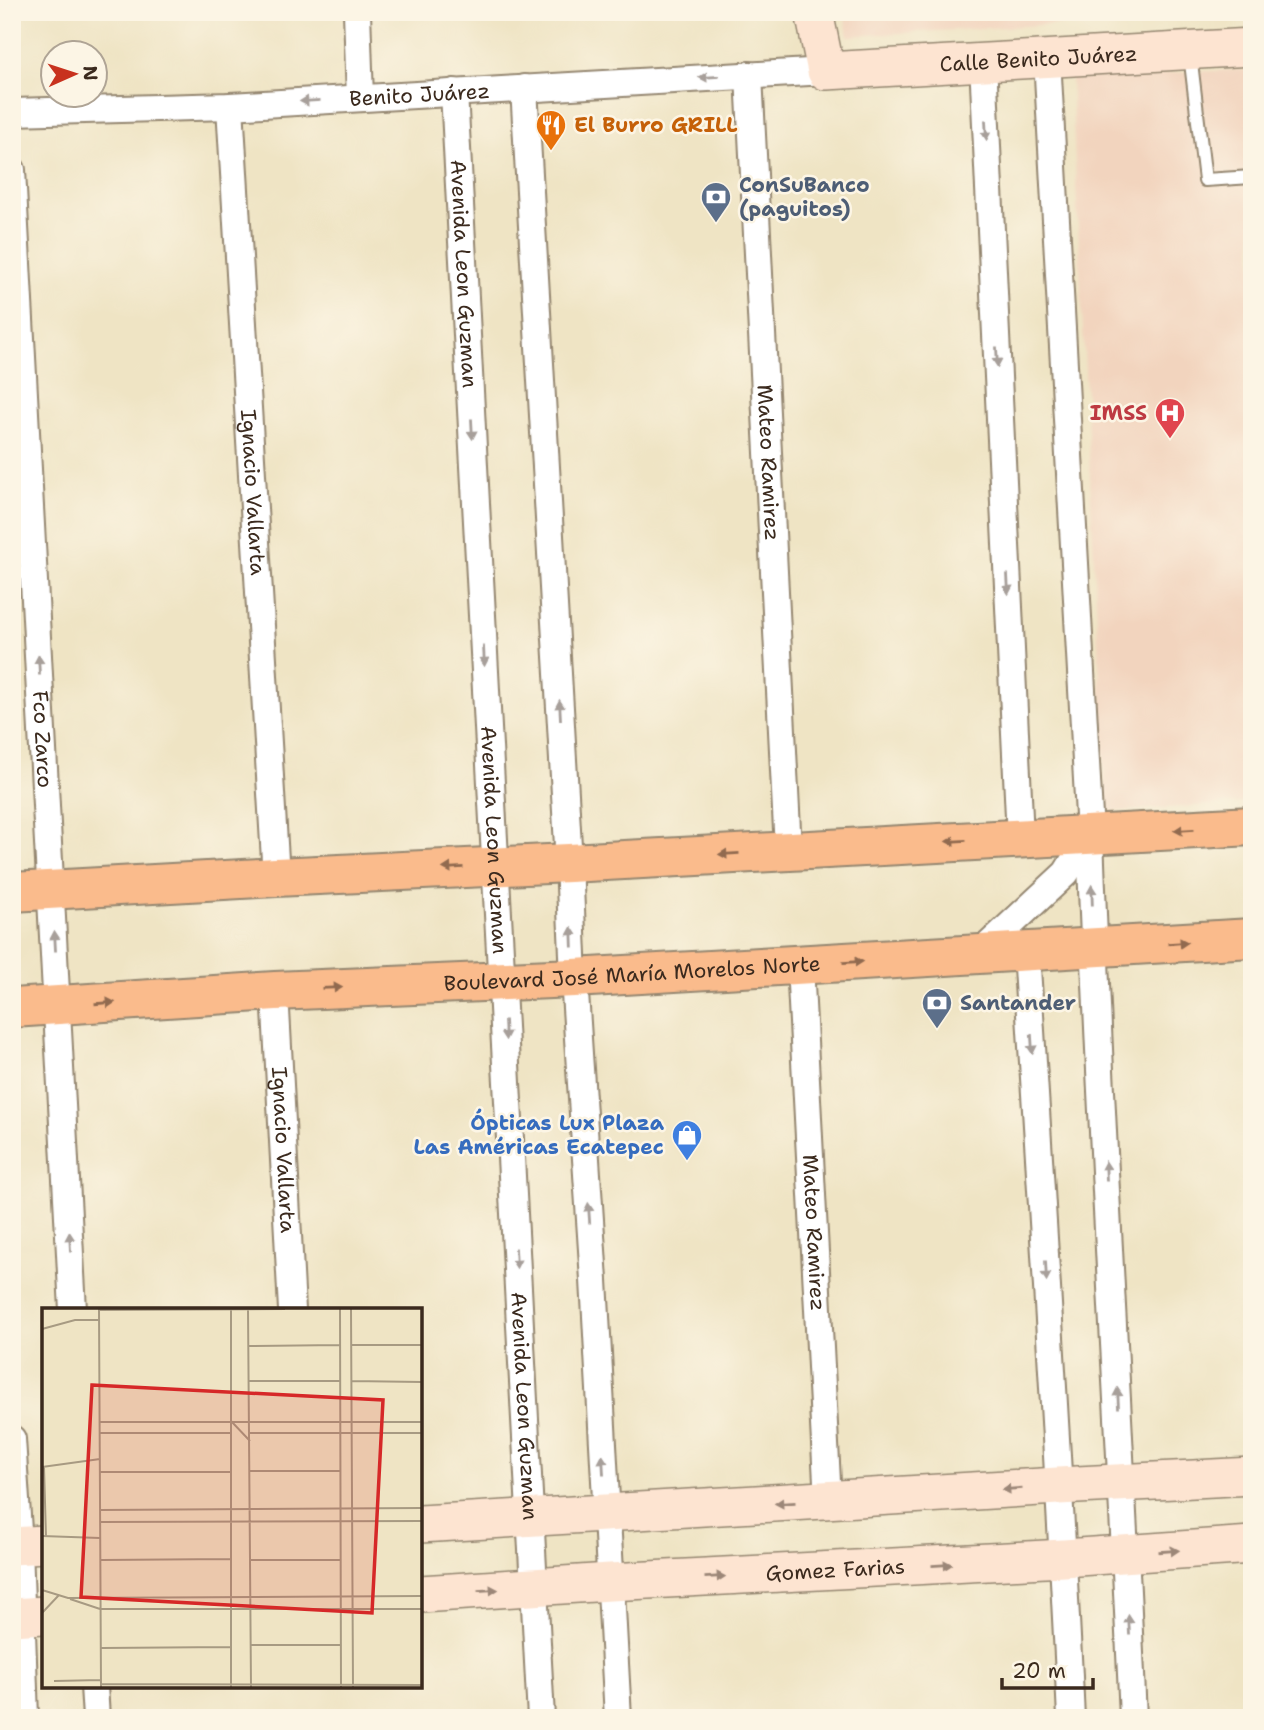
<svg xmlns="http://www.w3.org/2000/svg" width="1264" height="1730" font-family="'Shantell Sans',sans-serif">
<rect width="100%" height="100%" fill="#fcf5e5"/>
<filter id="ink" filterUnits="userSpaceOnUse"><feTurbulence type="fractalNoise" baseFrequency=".0143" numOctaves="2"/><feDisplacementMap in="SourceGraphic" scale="14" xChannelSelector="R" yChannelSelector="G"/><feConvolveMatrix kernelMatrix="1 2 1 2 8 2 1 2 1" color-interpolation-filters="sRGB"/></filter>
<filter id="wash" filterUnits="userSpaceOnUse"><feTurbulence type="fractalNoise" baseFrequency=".00686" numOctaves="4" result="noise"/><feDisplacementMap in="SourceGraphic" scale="28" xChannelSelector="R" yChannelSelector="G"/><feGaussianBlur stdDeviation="1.57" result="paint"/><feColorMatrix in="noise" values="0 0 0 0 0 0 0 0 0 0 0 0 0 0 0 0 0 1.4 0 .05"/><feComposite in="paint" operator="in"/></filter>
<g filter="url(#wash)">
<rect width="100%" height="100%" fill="#efe4c4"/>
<path fill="#f2d4be" d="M 844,12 L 1252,12 L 1252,13 L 848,36 Z
M 1252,69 L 1252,802 L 1106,812 L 1071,78 Z"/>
</g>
<g filter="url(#ink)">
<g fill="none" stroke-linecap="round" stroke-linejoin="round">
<g stroke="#958771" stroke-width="16">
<path id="lane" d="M 1190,54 L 1205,180 L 1252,177"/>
</g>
<g stroke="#958771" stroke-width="30">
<g id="street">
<path d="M 357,12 L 360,98"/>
<path d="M 1047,58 L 1090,834 C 1100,1129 1120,1423 1133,1718"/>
<path d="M 983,62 L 1020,838"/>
<path id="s1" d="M 749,75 L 788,850"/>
<path d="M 524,88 L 569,863 L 574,978 L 594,1280 L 618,1718"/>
<path id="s2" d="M 454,92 L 541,1718"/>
<path id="s3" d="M 230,106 L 276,877"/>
<path id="s4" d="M 12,112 L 230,106 L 826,71"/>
<path id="s5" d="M 12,170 L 73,1310"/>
<path d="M 1026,951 C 1042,1207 1059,1462 1071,1718"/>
<path d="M 979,954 L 1066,873 L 1090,834"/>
<path id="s6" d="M 800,965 L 828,1501"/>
<path id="s7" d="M 275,991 L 292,1310"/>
<path d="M 12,1439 L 19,1546 L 25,1718"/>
<path d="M 94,1686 L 96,1718"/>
</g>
</g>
<g stroke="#958771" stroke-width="40">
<g id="secondary">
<path id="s8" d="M 814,12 L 826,71 L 1252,47"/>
<path d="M 420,1524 L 1058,1486 L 1252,1476"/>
<path d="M 12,1546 L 44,1544"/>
<path id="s9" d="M 420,1594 L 610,1582 L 1064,1558 L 1252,1545"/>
<path d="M 12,1617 L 44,1615"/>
</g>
</g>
<g stroke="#958771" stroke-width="42">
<g id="primary">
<path d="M 12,892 L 276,877 L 569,863 L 1252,826"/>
<path id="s10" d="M 12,1008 L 275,991 L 574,978 L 1252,938"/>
</g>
</g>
<use href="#lane" stroke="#fff" stroke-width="12"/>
<use href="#street" stroke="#fff" stroke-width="26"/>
<use href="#secondary" stroke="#fde4d1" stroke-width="37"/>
<use href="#primary" stroke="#fabb8c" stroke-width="38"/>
</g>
<defs><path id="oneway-solid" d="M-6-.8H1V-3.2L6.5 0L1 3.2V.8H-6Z" transform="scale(1.75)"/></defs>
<g fill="#a79f9a">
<use href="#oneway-solid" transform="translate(709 77) rotate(177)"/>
<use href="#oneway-solid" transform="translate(310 101) rotate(177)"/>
<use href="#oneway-solid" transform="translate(986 130) rotate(87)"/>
<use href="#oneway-solid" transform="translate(997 357) rotate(87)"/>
<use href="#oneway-solid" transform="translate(472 429) rotate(87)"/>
<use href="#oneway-solid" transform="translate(1008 584) rotate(87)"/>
<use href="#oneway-solid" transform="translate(484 656) rotate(87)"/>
<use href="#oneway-solid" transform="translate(39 665) rotate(-93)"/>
<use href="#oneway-solid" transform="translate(560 710) rotate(-93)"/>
<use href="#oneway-solid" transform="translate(1092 895) rotate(-92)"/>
<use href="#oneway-solid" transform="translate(572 937) rotate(-92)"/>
<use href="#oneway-solid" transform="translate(55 941) rotate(-93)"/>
<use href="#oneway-solid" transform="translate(505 1030) rotate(87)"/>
<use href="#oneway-solid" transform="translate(1032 1044) rotate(86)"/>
<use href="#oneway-solid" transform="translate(1106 1171) rotate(-93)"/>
<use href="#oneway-solid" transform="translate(589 1213) rotate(-94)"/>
<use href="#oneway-solid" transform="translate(70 1242) rotate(-93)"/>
<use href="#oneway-solid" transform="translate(516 1258) rotate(87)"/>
<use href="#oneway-solid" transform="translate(1046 1271) rotate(87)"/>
<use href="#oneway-solid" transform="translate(1118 1398) rotate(-93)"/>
<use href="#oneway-solid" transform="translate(603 1465) rotate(-93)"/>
<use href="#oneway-solid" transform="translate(1129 1625) rotate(-93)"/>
</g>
<g fill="#916b50">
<use href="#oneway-solid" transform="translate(1184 830) rotate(177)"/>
<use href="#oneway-solid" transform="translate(956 841) rotate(177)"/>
<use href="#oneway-solid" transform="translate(729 854) rotate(177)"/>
<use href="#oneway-solid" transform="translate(453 868) rotate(177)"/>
<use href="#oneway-solid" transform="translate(1178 943) rotate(-4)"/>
<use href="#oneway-solid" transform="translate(853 962) rotate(-3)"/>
<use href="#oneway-solid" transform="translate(332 988) rotate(-2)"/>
<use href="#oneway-solid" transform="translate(105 1003) rotate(-4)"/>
</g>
<g fill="#9c8778">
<use href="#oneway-solid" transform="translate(1012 1489) rotate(176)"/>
<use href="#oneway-solid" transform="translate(785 1503) rotate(177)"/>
<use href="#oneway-solid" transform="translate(1169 1551) rotate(-4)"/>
<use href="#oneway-solid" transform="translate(942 1565) rotate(-3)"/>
<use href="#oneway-solid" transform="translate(715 1577) rotate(-3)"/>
<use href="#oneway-solid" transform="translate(488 1590) rotate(-3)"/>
</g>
</g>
<defs>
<g id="restaurant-pin" transform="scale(1.575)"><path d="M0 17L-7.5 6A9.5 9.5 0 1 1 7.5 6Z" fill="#e8710a" stroke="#fcf5e5"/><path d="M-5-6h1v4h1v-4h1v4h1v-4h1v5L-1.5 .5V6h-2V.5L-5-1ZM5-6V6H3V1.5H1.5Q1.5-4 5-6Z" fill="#fff"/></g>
<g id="bank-pin" transform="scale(1.575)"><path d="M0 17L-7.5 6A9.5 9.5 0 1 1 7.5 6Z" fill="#5c6f8a" stroke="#fcf5e5"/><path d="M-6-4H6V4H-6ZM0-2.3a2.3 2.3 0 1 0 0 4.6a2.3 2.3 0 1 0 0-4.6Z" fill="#fff"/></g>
<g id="hospital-pin" transform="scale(1.575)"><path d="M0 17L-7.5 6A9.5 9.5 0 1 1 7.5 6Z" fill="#e0444e" stroke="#fcf5e5"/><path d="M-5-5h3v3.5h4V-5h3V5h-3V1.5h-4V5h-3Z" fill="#fff"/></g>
<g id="shop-pin" transform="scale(1.575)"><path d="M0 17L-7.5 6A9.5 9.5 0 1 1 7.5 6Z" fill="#3f7fe0" stroke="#fcf5e5"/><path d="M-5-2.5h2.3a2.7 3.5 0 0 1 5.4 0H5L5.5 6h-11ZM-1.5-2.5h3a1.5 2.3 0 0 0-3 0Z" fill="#fff"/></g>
</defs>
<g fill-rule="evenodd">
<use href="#restaurant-pin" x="551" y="125"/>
<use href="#bank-pin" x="716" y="197"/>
<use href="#hospital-pin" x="1170" y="413"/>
<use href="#bank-pin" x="937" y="1003"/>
<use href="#shop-pin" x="687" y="1135"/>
</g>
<g text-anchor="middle" stroke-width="5" stroke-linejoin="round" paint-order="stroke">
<g font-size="21" fill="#3b2a1e" stroke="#fcf5e5">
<text dy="7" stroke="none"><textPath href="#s8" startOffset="273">Calle Benito Juárez</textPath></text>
<text dy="7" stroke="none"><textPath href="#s4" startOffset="408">Benito Juárez</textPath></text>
<text dy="7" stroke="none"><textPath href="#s2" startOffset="182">Avenida Leon Guzman</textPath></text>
<text dy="7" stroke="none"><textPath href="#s1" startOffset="388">Mateo Ramirez</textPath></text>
<text dy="7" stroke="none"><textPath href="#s3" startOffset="387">Ignacio Vallarta</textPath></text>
<text dy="7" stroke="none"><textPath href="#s5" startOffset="570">Fco Zarco</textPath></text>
<text dy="7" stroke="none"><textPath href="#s2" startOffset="749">Avenida Leon Guzman</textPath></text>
<text dy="7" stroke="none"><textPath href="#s10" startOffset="621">Boulevard José María Morelos Norte</textPath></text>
<text dy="7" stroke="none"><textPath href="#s7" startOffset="159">Ignacio Vallarta</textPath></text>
<text dy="7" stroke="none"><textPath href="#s6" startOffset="268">Mateo Ramirez</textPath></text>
<text dy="7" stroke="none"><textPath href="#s2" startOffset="1316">Avenida Leon Guzman</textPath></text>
<text dy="7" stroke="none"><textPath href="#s9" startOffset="416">Gomez Farias</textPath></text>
</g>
<g font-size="21" font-weight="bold" fill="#c56008" stroke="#fcf5e5" text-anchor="start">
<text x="574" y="132">El Burro GRILL</text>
</g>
<g font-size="21" font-weight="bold" fill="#4e5e75" stroke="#fcf5e5" text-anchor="start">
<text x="739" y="192">ConSuBanco<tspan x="739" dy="24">(paguitos)</tspan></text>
<text x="960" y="1010">Santander</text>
</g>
<g font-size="21" font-weight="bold" fill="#be3a42" stroke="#fcf5e5" text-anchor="end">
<text x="1147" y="420">IMSS</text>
</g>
<g font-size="21" font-weight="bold" fill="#366cbe" stroke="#fcf5e5" text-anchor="end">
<text x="664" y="1130">Ópticas Lux Plaza<tspan x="664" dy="24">Las Américas Ecatepec</tspan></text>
</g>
</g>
<g transform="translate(42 1308)">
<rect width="380" height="380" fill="#efe4c4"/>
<path fill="none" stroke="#a79a82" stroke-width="2" d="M 57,1 L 59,379M 189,1 L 189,379M 206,1 L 209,379M 298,1 L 299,379M 309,1 L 311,379M 57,2 L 243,1M 0,21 L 33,12 L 58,12M 309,37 L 380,37M 207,38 L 298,37M 207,73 L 298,73M 309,73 L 380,74M 189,113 L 208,133M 58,114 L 380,114M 58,125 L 189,125M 208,125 L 380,125M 0,159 L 58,151M 2,159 L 4,229M 208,163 L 298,163M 58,164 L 189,164M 58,202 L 380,200M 58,214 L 380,213M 0,228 L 58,230M 59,252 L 189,251M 208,252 L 299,252M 0,282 L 26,290 L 380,288M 28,291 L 58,301 L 380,301M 0,305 L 17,287M 209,337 L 299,337M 59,340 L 189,339M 12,373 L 59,372M 59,376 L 380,377"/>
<path fill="#d62828" fill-opacity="0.15" stroke="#d62828" stroke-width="3.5" d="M 50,77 L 341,92 L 330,305 L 39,289 Z"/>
<rect width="380" height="380" fill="none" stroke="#3b2a1e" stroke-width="3.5"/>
</g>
<rect width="1264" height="1730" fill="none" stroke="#fcf5e5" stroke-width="42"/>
<g transform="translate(74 74) rotate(87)"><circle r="33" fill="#fcf5e5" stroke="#afa495" stroke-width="2"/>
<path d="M0-5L12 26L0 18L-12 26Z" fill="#c8321e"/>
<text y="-10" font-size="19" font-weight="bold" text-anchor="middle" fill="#3b2a1e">N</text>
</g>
<path d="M1002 1678v10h91v-10" fill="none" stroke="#3b2a1e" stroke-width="3.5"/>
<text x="1012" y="1678" font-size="21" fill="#3b2a1e" stroke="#fcf5e5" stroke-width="5" paint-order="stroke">20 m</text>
</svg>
